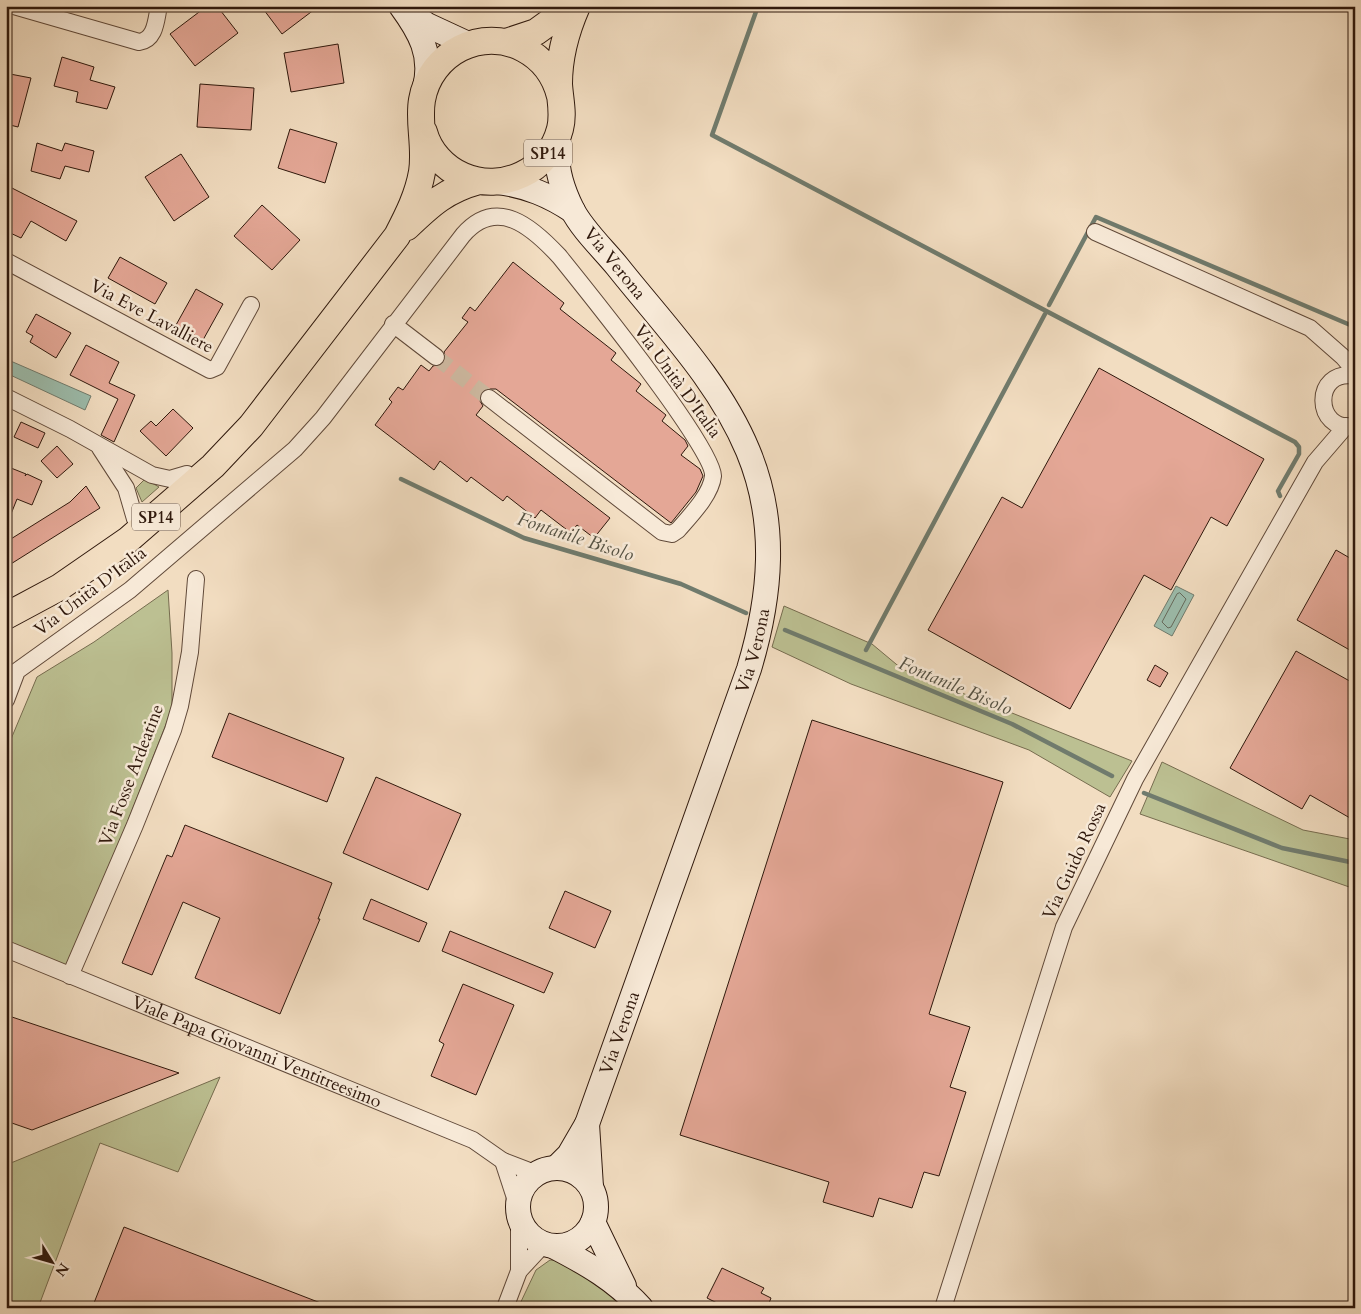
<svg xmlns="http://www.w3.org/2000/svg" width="1361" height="1314" font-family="Cardo,serif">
<rect width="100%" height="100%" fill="#f2ddc1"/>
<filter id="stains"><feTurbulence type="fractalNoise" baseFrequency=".004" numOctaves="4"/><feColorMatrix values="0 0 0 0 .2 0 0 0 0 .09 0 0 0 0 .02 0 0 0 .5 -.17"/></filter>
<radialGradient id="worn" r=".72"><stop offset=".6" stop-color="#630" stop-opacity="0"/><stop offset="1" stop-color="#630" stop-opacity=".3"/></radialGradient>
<path fill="#bcc092" stroke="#766c4f" d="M 145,479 L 159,487 L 142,502 L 136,488 Z
M 168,590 L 172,653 L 172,709 L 122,836 L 66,966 L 6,942 L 6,751 L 37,677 L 94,642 Z
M 784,606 L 872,644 L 902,669 L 1132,761 L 1110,797 L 1029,750 L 851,684 L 772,647 Z
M 1162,762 L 1303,830 L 1355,840 L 1355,889 L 1140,814 Z
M 220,1077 L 178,1172 L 100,1143 L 38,1308 L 6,1308 L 6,1165 Z
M 550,1260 L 566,1261 L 628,1308 L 518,1308 L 536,1270 Z"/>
<path fill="#9cbdad" stroke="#707b6d" d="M 6,359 L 91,396 L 85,410 L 6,373 Z
M 1176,586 L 1194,595 L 1172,636 L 1154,626 Z"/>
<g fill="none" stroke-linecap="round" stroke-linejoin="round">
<path stroke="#666a5c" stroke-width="1" d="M 1180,593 L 1186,599 L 1171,627 L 1168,628 L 1162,622 L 1177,594 Z"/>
<path stroke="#707b6d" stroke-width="4.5" d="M 758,6 L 712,135 L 1295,442 L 1299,447 L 1299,454 L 1278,491 L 1280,496
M 530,9 L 533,6
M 1049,305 L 1096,217 L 1355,327
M 401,479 L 524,538 L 681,584 L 746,613
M 785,630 L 1012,724 L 1112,776
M 866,650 L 1045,314
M 1144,793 L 1282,848 L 1355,863"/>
</g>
<path fill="#e4a796" stroke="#2f180c" d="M 207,6 L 217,6 L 238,33 L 195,66 L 170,34 Z
M 261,6 L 319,6 L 282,34 Z
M 338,44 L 344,83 L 291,92 L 284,53 Z
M 62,57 L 94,67 L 90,80 L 115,87 L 107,109 L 76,102 L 78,92 L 54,86 Z
M 10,74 L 31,78 L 18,127 L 6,124 L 6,90 Z
M 200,84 L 254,88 L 251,130 L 197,127 Z
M 290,129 L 337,143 L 325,183 L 278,168 Z
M 37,143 L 62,151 L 65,143 L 94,151 L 89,172 L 65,166 L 60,179 L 31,171 Z
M 181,154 L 209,197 L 174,221 L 145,177 Z
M 6,185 L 77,221 L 66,241 L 31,221 L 21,238 L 6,231 Z
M 262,205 L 300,240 L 272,270 L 234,236 Z
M 120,257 L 167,283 L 155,304 L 108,278 Z
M 513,262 L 564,303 L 560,309 L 616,353 L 611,360 L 641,384 L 636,391 L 666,415 L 662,421 L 685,440 L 688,446 L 681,455 L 700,469 L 703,476 L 696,492 L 671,523 L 496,389 L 486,389 L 481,392 L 480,401 L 483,406 L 476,415 L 610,518 L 594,538 L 577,525 L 571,533 L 541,510 L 535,518 L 507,496 L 503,501 L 471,477 L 467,482 L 440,461 L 434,470 L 375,425 L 392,402 L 389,399 L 398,387 L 403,390 L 421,365 L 429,371 L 433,366 L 444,363 L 446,358 L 444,352 L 468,322 L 462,318 L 470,307 L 475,311 Z
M 196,289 L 223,304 L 203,340 L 176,325 Z
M 36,314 L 71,333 L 56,358 L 30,342 L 33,336 L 26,332 Z
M 86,345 L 119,362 L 109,383 L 135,395 L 114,442 L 101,435 L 118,399 L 70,375 Z
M 1099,368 L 1264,459 L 1227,526 L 1211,517 L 1171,590 L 1144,575 L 1070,709 L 928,630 L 1002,497 L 1022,508 Z
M 173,409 L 193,428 L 166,456 L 140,431 L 151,421 L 156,426 Z
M 21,422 L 45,433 L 38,448 L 14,437 Z
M 57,446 L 73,464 L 57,478 L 41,461 Z
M 6,466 L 26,474 L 25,476 L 27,474 L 42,481 L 32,505 L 17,499 L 7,524 Z
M 86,486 L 100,508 L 6,567 L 6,542 L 70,502 Z
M 1336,550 L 1355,561 L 1355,653 L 1297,620 Z
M 1296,651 L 1355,684 L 1355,811 L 1350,818 L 1310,795 L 1302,809 L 1230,768 Z
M 1155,665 L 1168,673 L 1160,687 L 1147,680 Z
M 229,713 L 344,758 L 327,802 L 212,757 Z
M 812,720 L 1003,782 L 929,1014 L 970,1027 L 950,1087 L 966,1092 L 939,1176 L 924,1172 L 912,1208 L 879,1198 L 873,1217 L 823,1202 L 829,1182 L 680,1135 Z
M 376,777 L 461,814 L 428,890 L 343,853 Z
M 185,825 L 332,883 L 318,919 L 320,919 L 280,1014 L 195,978 L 220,918 L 183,902 L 152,975 L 122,963 L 167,855 L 172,857 Z
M 565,891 L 611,911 L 595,948 L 549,928 Z
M 371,899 L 427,923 L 419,942 L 363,919 Z
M 450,931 L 553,973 L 544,993 L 442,951 Z
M 463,984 L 514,1005 L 476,1095 L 431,1076 L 444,1044 L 439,1041 Z
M 6,1015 L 179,1073 L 32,1130 L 6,1121 Z
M 124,1227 L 331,1307 L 330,1308 L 92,1308 Z
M 722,1268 L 764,1288 L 761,1293 L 771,1298 L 767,1308 L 727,1308 L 707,1298 Z"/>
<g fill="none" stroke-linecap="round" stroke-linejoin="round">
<path stroke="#cbb69d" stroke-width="16" stroke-dasharray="16 8" stroke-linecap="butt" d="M 436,357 L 489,398"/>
<g stroke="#604939" stroke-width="18">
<g id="street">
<path d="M 14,6 L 139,42 C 156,40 156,19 159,6"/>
<path d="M 1095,232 L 1310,328 L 1343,357 L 1355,371"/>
<path d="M 6,261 L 210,370 L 217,367 L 251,305"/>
<path d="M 393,324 L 436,357"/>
<path d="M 6,397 L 70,429 L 152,475 L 170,479 L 187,474"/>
<path d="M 1354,426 C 1314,433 1312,368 1355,376"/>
<path d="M 100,448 L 126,488 L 135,519"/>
<path d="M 6,700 L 17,671 L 130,590 L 295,449 L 323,418 L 463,235 C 497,196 532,227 559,256 C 584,287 715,449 713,476 C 711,495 690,516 678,530 L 672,534 L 662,532 L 489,398"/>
<path id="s1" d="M 6,949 L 473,1140 L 503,1161 L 537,1174"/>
<path d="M 70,976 L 135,825 L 173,730 L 180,706 L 190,652 L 196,579"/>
<path d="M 503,1161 L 518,1207"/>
<path d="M 519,1217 L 519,1271"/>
<path d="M 505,1308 L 519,1271 L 544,1244"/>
<path d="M 943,1308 L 1064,927 L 1135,779 L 1315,462 L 1346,426"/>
</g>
</g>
<g stroke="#2f180c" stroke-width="26">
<g id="secondary">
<path d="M 401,6 C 420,32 433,55 425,87"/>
<path d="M 408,12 L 427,25 L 468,44"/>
<path d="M 498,182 C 527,186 549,195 573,211"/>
<path d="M 587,1124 L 591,1187"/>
<path id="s2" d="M 556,1168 L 569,1155 L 587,1124 L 749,669 C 771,596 778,523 748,451 C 719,381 663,324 617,266 C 603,249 581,228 572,209 C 560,185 553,159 559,133"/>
<circle cx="557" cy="1207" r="39"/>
<path d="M 593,1222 L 624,1286"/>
<path d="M 553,1246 C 586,1263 616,1280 641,1308"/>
</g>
</g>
<g stroke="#2f180c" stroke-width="28">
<path id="primary" d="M 506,42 L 536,32 L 572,6
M 424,132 C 429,151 444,168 463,176 C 502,193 549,171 560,129 C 564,114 560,100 559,84 C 559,57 566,31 577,6
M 407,227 C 431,204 446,190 479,181
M 6,616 L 60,587 L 128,540 L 213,466 L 251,426 L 397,236 C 408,215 418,195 422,172 C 426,146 418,122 422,100 C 430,53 482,26 524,49 C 543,59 555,76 560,96"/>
</g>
<use href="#street" stroke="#f7e9d7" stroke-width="16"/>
<use href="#secondary" stroke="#f7e9d7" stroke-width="24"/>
<use href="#primary" stroke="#f2ddc1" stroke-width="26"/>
</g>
<g text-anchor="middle" stroke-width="5" stroke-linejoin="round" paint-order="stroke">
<g fill="#f7e9d7" stroke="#6b5749" stroke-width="1">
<rect x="524" y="139.5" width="48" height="27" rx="4"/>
<rect x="132" y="503.5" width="48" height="27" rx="4"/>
</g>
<g font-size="16" font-weight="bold" fill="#2f180c">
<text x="548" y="159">SP14</text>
<text x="156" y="523">SP14</text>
</g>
<g font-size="18" fill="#2f180c" stroke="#f7e9d7">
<text transform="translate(615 263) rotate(51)" y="6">Via Verona</text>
<text transform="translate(152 316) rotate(28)" y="6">Via Eve Lavalliere</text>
<text transform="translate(678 381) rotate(54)" y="6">Via Unità D'Italia</text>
<text transform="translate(90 591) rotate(-37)" y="6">Via Unità D'Italia</text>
<text dy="6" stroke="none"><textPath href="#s2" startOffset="556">Via Verona</textPath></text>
<text transform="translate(131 775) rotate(-69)" y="6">Via Fosse Ardeatine</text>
<text transform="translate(1074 861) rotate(-65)" y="6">Via Guido Rossa</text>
<text dy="6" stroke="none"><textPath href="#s2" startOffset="151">Via Verona</textPath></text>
<text dy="6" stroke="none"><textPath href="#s1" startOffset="271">Viale Papa Giovanni Ventitreesimo</textPath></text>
</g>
<g font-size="19" font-style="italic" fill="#555244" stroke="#f7e9d7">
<text transform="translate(576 536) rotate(18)" y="7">Fontanile Bisolo</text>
<text transform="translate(956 685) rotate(23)" y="7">Fontanile Bisolo</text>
</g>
</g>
<rect width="1361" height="1314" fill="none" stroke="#f2ddc1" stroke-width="25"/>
<rect x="8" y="8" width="1346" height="1299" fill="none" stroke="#2f180c" stroke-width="2.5"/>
<rect x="12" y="12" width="1336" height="1289" fill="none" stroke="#2f180c"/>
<g transform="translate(52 1262) rotate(127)" stroke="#f7e9d7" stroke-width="4" paint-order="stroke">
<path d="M0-4L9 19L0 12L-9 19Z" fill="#2f180c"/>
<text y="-8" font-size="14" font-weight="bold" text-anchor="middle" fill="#2f180c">N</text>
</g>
<rect width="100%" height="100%" filter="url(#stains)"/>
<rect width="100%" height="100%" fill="url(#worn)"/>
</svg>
